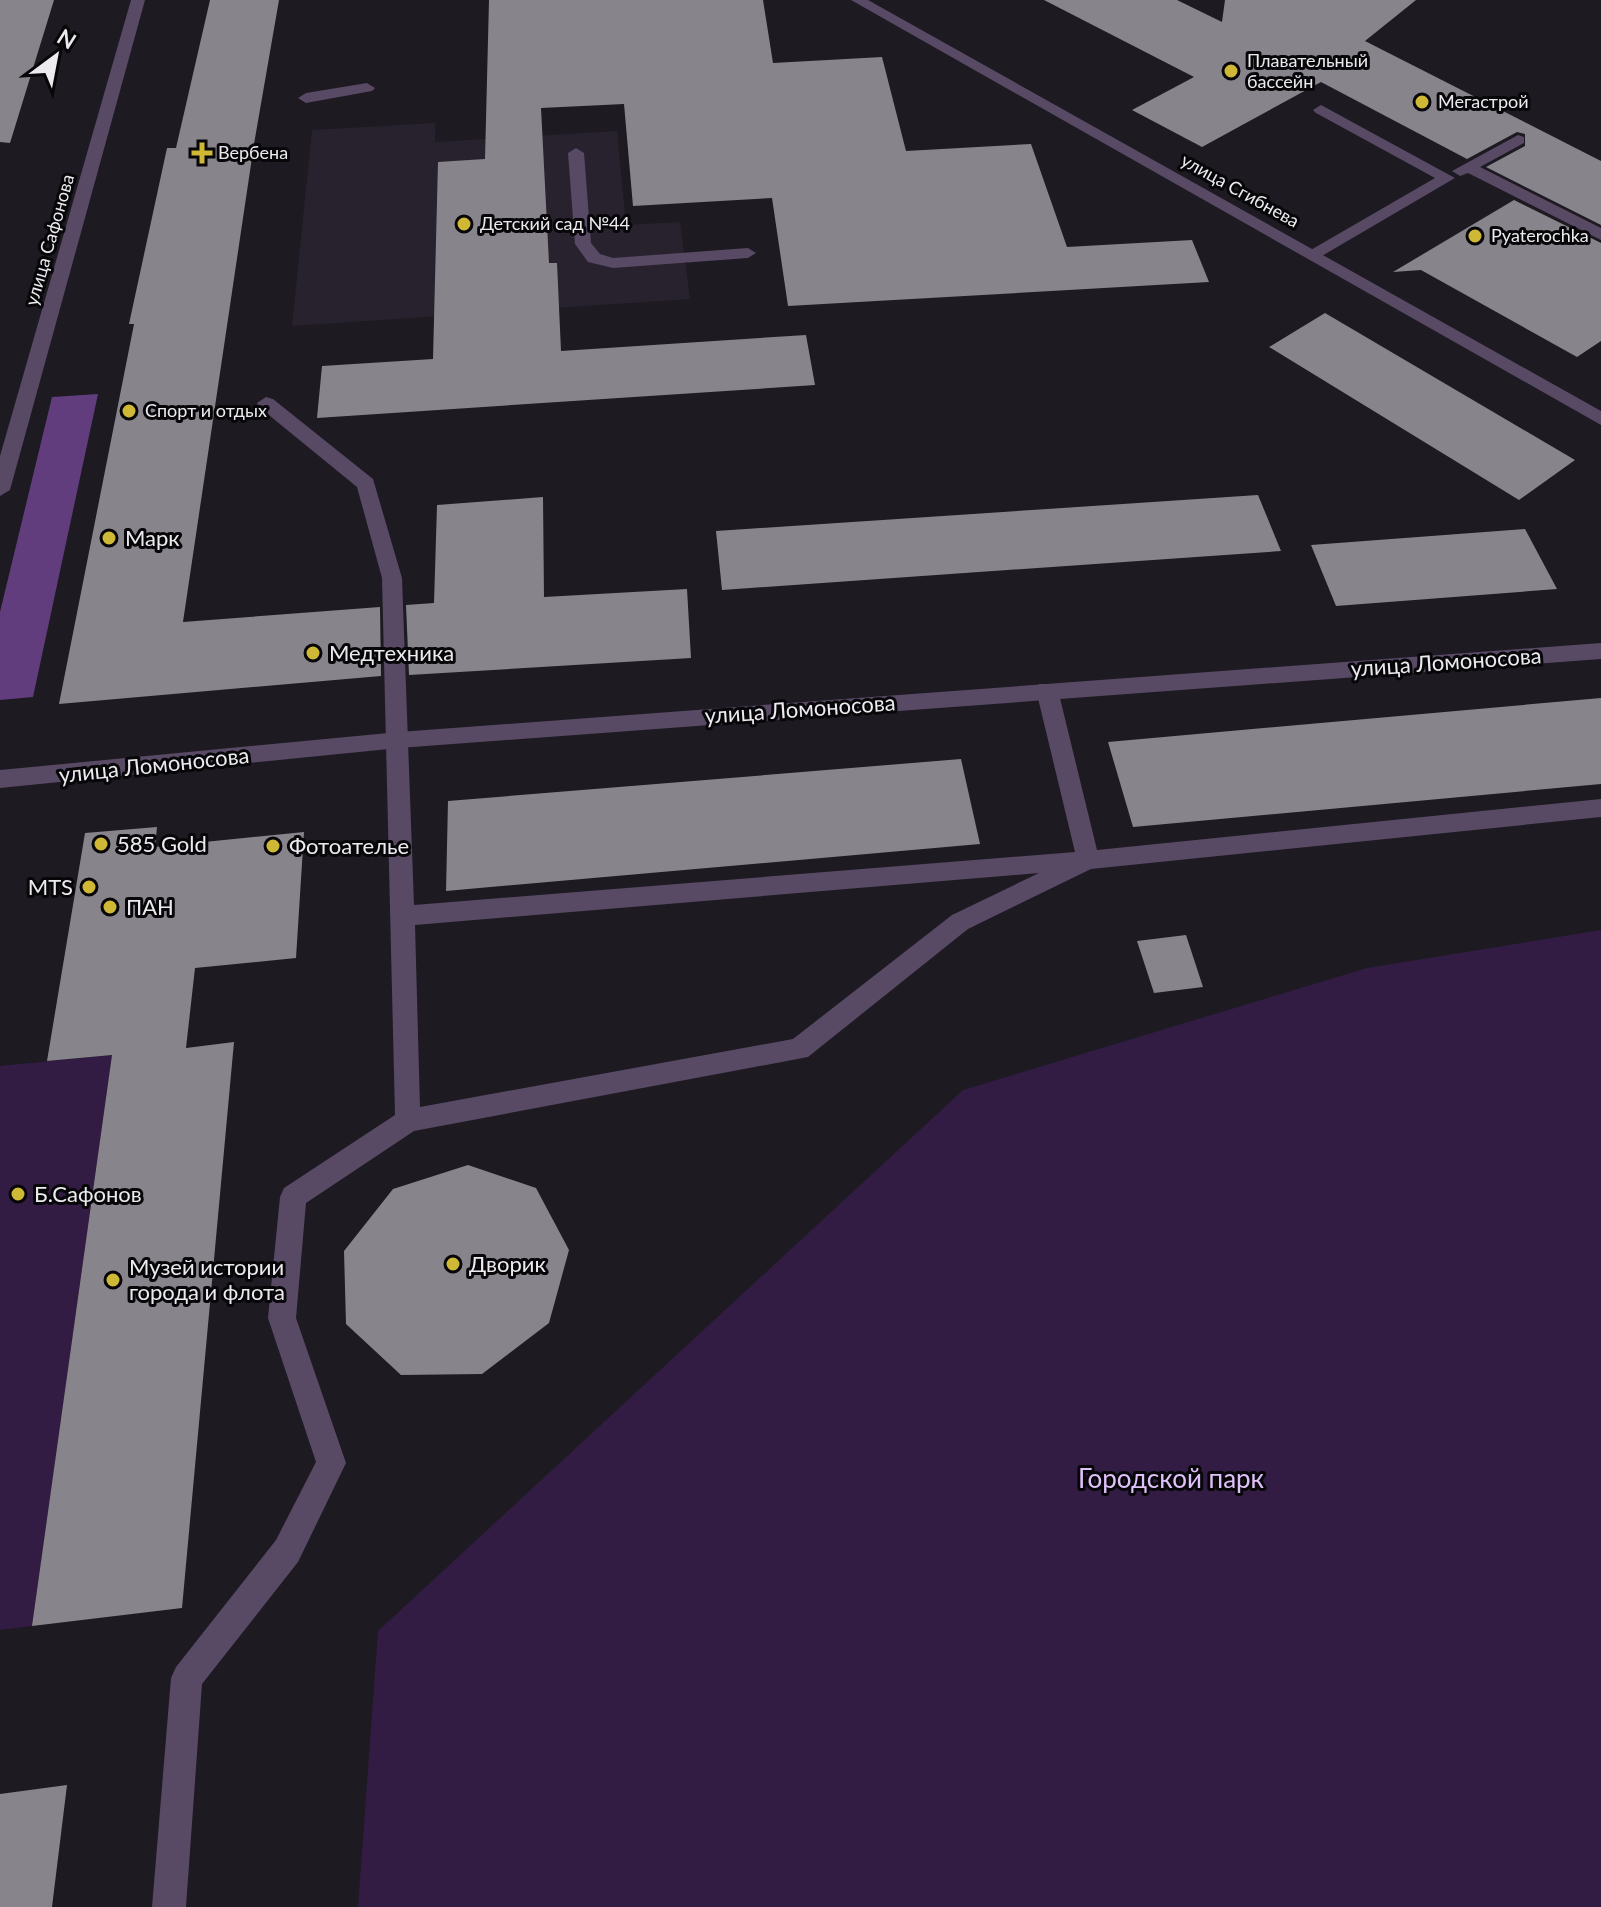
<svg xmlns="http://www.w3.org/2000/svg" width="1601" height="1907" font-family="Lato,sans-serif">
<rect width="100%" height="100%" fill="#1d1a21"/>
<path fill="#28222e" d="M 435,123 L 435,142 L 617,131 L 626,225 L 680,222 L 690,299 L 292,326 L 312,130 Z"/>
<path fill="#321c43" d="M 1601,930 L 1601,1907 L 358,1907 L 378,1631 L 963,1090 L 1367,968 Z
M 112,1055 L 32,1626 L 0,1630 L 0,1066 Z"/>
<path fill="#613d7e" d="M 98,394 L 33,697 L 0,700 L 0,612 L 52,397 Z"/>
<path fill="#88848c" d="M 0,0 L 54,0 L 10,143 L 0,142 Z
M 210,0 L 279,0 L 254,144 L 183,622 L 380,607 L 381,676 L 59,704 L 134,324 L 129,324 L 167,148 L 176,148 Z
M 489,0 L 763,0 L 773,63 L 882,57 L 906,151 L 1031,144 L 1067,247 L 1192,240 L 1209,282 L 788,306 L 772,198 L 633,206 L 624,104 L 541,108 L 549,263 L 557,263 L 561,351 L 806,335 L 815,385 L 317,418 L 322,366 L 433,359 L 438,162 L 485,159 Z
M 1044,0 L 1177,0 L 1222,22 L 1225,0 L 1416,0 L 1365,41 L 1601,161 L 1601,225 L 1486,167 L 1525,146 L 1525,134 L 1517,132 L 1467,159 L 1321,82 L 1202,147 L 1132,110 L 1194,77 Z
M 1514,200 L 1601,243 L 1601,341 L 1577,357 L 1421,270 L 1393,272 Z
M 1325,313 L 1575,460 L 1519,500 L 1269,347 Z
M 1258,495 L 1281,551 L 722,590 L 716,531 Z
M 543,497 L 544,597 L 687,589 L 691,658 L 409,675 L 406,605 L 434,603 L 437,505 Z
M 1525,529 L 1557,589 L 1336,606 L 1311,545 Z
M 1601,698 L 1601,784 L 1133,827 L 1108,742 Z
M 961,759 L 980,844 L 446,891 L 448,801 Z
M 157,827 L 155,847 L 304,832 L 296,958 L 195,968 L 186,1048 L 234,1042 L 182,1608 L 32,1626 L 112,1055 L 47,1061 L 85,833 Z
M 1186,935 L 1203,987 L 1154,993 L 1137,941 Z
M 468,1165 L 536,1188 L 569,1250 L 549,1323 L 482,1374 L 401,1375 L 346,1324 L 344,1251 L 393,1189 Z
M 67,1785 L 52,1907 L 0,1907 L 0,1794 Z"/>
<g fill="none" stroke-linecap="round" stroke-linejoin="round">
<path fill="#584965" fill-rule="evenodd" d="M 367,83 L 375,88 L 372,91 L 306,103 L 298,98 L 306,93 Z
M 1321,105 L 1455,178 L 1315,260 L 1307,255 L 1309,251 L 1435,178 L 1316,113 L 1313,110 Z
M 1518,135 L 1524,137 L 1524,143 L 1480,167 L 1601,228 L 1601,240 L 1468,173 L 1460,176 L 1452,171 Z
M 576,148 L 584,153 L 591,243 L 600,254 L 613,258 L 748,248 L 756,253 L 748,258 L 613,268 L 588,262 L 575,244 L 568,153 Z
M 266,397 L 273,399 L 373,479 L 402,578 L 414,905 L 1075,852 L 1036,690 L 1039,684 L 1055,684 L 1058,690 L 1097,850 L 1601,799 L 1601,817 L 1091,869 L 968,929 L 808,1057 L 414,1131 L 306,1203 L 296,1318 L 346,1463 L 298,1562 L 202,1684 L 186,1907 L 152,1907 L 171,1678 L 176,1667 L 276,1540 L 316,1462 L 268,1318 L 280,1197 L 284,1188 L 395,1115 L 382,578 L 357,487 L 259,407 L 257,403 ZM 1039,873 L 952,915 L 793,1039 L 420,1107 L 415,925 Z"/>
<path fill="#584965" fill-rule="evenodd" d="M 131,0 L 145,0 L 10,490 L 0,496 L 0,456 Z"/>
<path fill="#584965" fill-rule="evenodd" d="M 851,0 L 868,0 L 1601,411 L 1601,425 Z
M 1601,643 L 1601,659 L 399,748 L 0,788 L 0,770 L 399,732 Z"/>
</g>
<g fill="#d0b837" stroke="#070608" stroke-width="3">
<circle cx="1231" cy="71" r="8"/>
<circle cx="1422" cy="102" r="8"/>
<path d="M198 141h8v8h8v8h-8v8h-8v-8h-8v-8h8z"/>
<circle cx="464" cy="224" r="8"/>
<circle cx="1475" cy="236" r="8"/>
<circle cx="129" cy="411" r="8"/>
<circle cx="109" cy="538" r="8"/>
<circle cx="313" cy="653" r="8"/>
<circle cx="101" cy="844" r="8"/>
<circle cx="273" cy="846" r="8"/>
<circle cx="89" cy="887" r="8"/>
<circle cx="110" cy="907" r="8"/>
<circle cx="18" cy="1194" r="8"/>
<circle cx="453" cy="1264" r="8"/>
<circle cx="113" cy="1280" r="8"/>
</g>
<g text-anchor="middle" stroke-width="6" stroke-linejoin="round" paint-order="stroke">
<g font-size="18" fill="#eceaef" stroke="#070608" text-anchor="start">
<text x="1247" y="67">Плавательный<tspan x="1247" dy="21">бассейн</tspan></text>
<text x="1438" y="108">Мегастрой</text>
<text x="218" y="159">Вербена</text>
<text x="480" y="230">Детский сад №44</text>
<text x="1491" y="242">Pyaterochka</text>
<text x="145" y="417">Спорт и отдых</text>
</g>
<g font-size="18" fill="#eceaef" stroke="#070608">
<text transform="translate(1240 191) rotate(29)" y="6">улица Сгибнева</text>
<text transform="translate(50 240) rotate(-74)" y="6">улица Сафонова</text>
</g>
<g font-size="22" fill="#eceaef" stroke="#070608" text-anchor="start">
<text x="125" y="546">Марк</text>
<text x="329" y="661">Медтехника</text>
<text x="117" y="852">585 Gold</text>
<text x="289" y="854">Фотоателье</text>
<text x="73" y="895" text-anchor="end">MTS</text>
<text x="126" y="915">ПАН</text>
<text x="34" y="1202">Б.Сафонов</text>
<text x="469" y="1272">Дворик</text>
<text x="129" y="1275">Музей истории<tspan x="129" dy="25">города и флота</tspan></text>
</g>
<g font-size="22" fill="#eceaef" stroke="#070608">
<text transform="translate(1446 662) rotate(-4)" y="8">улица Ломоносова</text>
<text transform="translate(800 709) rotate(-4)" y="8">улица Ломоносова</text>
<text transform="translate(154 765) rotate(-6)" y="8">улица Ломоносова</text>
</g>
<g font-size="26" fill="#dfc1fa" stroke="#070608">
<text x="1171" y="1488">Городской парк</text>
</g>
</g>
<g transform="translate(56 56) rotate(32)" stroke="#070608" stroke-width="6" paint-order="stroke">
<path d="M0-6L14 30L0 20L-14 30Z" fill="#eceaef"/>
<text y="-12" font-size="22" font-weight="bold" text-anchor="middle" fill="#eceaef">N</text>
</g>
</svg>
